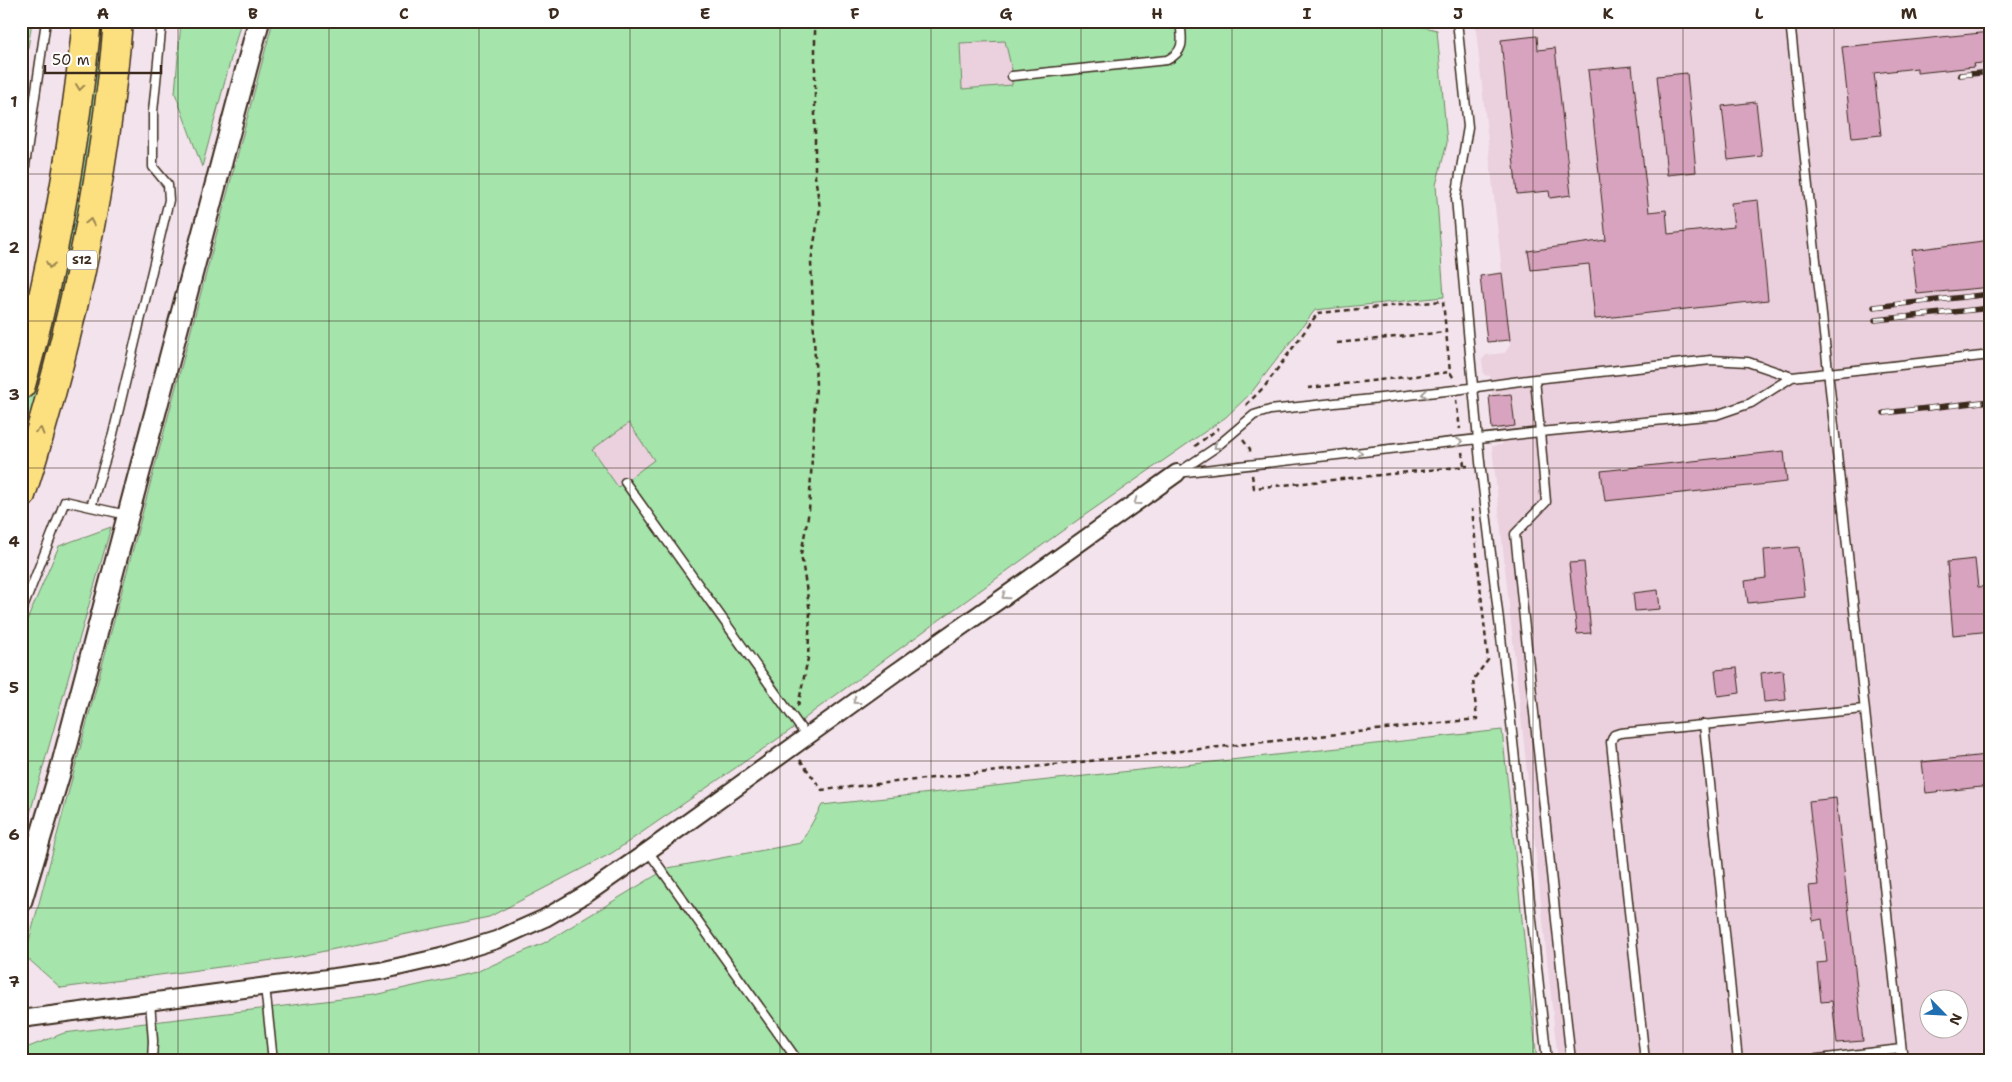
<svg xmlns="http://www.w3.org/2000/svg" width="2012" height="1082" font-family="'Shantell Sans',sans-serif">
<rect width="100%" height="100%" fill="#f3e3ec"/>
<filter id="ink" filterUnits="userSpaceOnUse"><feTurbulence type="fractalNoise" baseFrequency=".02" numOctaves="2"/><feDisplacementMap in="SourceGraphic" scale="10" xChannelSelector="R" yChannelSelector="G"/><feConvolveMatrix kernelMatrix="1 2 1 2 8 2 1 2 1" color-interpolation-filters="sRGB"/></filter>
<g filter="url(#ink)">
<path fill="#ebd0de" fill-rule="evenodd" d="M 1475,21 L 1991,21 L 1991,1061 L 1558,1061 L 1492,446 L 1502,445 L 1500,428 L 1515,427 L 1512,393 L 1492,395 L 1490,376 L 1484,375 L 1482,360 L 1486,355 L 1505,353 L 1510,345 ZM 1930,1000 L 1960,1000 L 1960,1030 L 1930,1030 Z
M 1005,41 L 1012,70 L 1013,85 L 962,89 L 960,43 Z
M 629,423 L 655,461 L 618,487 L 591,450 Z"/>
<path fill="#a5e4ab" stroke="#708764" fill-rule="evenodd" d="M 21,21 L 32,21 L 21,95 Z
M 97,21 L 108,21 L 74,248 L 21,460 L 21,422 L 42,343 Z
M 181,21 L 241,21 L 202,167 L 175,93 Z
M 273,21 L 1410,21 L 1411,24 L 1437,30 L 1447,143 L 1436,185 L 1444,297 L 1315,310 L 1251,393 L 1226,417 L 1062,531 L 814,711 L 792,729 L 612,853 L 489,917 L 296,957 L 61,988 L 25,956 ZM 1005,41 L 1012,70 L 1012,85 L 962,89 L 960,43 ZM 629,423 L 654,460 L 618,487 L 592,450 Z
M 111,527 L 21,845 L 21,634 L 59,546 Z
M 1502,730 L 1537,1061 L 21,1061 L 21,1050 L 64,1033 L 374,995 L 476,972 L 544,943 L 668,868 L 801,843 L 822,805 Z"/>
<path fill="#d7a3be" stroke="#3b2a1e" d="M 1991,32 L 1991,62 L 1973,64 L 1974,67 L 1917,73 L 1917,68 L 1874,73 L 1881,135 L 1852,138 L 1842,47 Z
M 1537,36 L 1538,50 L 1555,48 L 1571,195 L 1550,198 L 1549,191 L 1517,194 L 1501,40 Z
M 1632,66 L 1649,212 L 1666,210 L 1668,234 L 1734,227 L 1731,203 L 1758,200 L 1768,300 L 1595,319 L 1589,264 L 1531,270 L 1528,251 L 1606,240 L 1588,70 Z
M 1687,73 L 1696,172 L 1667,175 L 1657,76 Z
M 1756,102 L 1762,156 L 1728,160 L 1722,106 Z
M 1991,240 L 1991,287 L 1917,294 L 1912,250 Z
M 1502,273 L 1510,340 L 1487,342 L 1480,276 Z
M 1511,394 L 1515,426 L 1492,429 L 1489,396 Z
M 1784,451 L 1787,482 L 1605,501 L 1601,471 Z
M 1799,547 L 1805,597 L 1748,603 L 1745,581 L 1766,578 L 1764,550 Z
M 1975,559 L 1978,587 L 1991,586 L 1991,631 L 1953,635 L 1947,562 Z
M 1584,562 L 1591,633 L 1577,634 L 1569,563 Z
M 1658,590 L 1660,609 L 1635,611 L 1633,593 Z
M 1737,668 L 1740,693 L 1718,696 L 1715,670 Z
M 1783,670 L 1786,700 L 1764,702 L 1761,673 Z
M 1986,755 L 1990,786 L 1926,793 L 1922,762 Z
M 1836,798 L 1863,1041 L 1837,1043 L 1832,1001 L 1821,1002 L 1817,963 L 1827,962 L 1822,919 L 1813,921 L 1809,886 L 1818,885 L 1809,801 Z"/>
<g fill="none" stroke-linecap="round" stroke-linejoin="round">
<g stroke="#3b2a1e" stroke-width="11">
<path id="service" d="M 1457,21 L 1468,127 L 1456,198 L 1466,310 L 1480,462 L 1509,704 L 1547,1061
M 1790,21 L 1903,1061
M 1012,76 L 1167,60 C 1186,51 1182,39 1180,21
M 21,193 L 46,21
M 1792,377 L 1748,362 L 1711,360 L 1535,379 L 1540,432 L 1716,415 L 1751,403 L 1792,377 L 1991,355
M 1179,472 L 1215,448 L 1254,415 L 1270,410 L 1455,390 L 1535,379
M 1177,473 L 1540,432 L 1546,502 L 1515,534 L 1571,1061
M 625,482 L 807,737
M 127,515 L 91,507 L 113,434 L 169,200 L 168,185 L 153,167 L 153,112 L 162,21
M 21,613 L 65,501 L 91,507
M 1704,724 L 1738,1061
M 648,851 L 798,1061
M 265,986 L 273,1061
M 150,1002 L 153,1041 L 152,1061
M 1645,1061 L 1611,742 L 1614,735 L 1620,733 L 1864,709
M 1802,1061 L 1901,1049"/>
</g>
<g stroke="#3b2a1e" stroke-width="20">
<path id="minor" d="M 21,1019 L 380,971 L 441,957 L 496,940 L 545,918 L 588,893 L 648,851 L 895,673 L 1008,594 L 1177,473"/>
</g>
<g stroke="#3b2a1e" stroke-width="24">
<path id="tertiary" d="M 21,902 L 60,772 L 259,21"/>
</g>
<g stroke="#3b2a1e" stroke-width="31">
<path id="motorway" d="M 21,385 C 54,266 74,144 87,21
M 21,495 C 70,342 105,181 118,21"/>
</g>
<path stroke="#3b2a1e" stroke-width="2.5" stroke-dasharray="5 4" stroke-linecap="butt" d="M 1337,343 L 1446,332
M 1308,388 L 1450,372
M 1456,400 L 1460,429
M 1246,405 L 1265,386 L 1318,313 L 1443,301 L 1450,372 L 1454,379
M 1243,440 L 1250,449 L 1250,454
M 1195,446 L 1219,428
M 1462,452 L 1464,465
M 1252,475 L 1254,488 L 1468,466
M 798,706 L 808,658 L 810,612 L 801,554 L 809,511 L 816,385 L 811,262 L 820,208 L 815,176 L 815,21
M 800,760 L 822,790 L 1477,719 L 1473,680 L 1488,660 L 1472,509"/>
<use href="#service" stroke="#fff" stroke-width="8"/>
<use href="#minor" stroke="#fff" stroke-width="16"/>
<use href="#tertiary" stroke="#fff" stroke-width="20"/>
<use href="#motorway" stroke="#fce080" stroke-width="28"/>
<g stroke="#3b2a1e" stroke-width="5.5">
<path id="rail" d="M 1960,75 L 1991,72
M 1874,307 L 1991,294
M 1875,320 L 1991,308
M 1884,413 L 1991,401"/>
</g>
<use href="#rail" stroke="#fff" stroke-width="4" stroke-dasharray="11" stroke-linecap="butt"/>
</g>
<defs><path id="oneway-chevron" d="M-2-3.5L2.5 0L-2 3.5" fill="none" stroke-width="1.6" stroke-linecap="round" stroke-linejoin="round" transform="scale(1.25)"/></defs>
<g stroke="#9c854f">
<use href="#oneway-chevron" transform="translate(80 87) rotate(97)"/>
<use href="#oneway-chevron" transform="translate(90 222) rotate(-79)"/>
<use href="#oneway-chevron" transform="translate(50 265) rotate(102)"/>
<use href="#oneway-chevron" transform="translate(40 431) rotate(-74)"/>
</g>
<g stroke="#a79f9a">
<use href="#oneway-chevron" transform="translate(1425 394) rotate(174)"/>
<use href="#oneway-chevron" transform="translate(1459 442) rotate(-7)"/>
<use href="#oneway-chevron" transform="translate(1217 446) rotate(143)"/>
<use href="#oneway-chevron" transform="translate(1359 453) rotate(-6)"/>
<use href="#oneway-chevron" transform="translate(1137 502) rotate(144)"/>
<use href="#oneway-chevron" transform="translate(1005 596) rotate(145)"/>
<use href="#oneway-chevron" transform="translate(856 701) rotate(144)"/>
</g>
</g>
<path fill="none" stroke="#3b2a1e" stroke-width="1" stroke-opacity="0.55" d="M 178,21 L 178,1061M 329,21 L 329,1061M 479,21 L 479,1061M 630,21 L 630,1061M 780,21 L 780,1061M 931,21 L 931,1061M 1081,21 L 1081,1061M 1232,21 L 1232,1061M 1382,21 L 1382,1061M 1533,21 L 1533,1061M 1683,21 L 1683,1061M 1834,21 L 1834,1061M 21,174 L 1991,174M 21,321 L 1991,321M 21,468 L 1991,468M 21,614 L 1991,614M 21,761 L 1991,761M 21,908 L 1991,908"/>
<g text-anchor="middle" stroke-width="5" stroke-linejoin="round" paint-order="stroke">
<rect fill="#fff" stroke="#766a62" stroke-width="1" x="67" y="250.5" width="30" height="19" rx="4"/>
<g font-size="12" font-weight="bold" fill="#3b2a1e">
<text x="82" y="264">S12</text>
</g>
</g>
<rect width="2012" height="1082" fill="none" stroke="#fff" stroke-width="55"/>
<g transform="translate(1944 1014) rotate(114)"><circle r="24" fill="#ffffff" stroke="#b1aaa5"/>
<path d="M0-4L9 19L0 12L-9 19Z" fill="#1f6fb2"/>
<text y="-8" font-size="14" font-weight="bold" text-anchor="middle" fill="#3b2a1e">N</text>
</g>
<path d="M45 65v8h116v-8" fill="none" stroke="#3b2a1e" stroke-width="2.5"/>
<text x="52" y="65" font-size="15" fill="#3b2a1e" stroke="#ffffff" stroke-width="4" paint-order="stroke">50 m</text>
<rect x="28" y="28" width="1956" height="1026" fill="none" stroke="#3b2a1e" stroke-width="2"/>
<g font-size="16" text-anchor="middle" font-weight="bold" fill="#3b2a1e">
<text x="103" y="19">A</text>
<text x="253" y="19">B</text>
<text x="404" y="19">C</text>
<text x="554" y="19">D</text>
<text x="705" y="19">E</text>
<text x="855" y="19">F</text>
<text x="1006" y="19">G</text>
<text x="1157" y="19">H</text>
<text x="1307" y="19">I</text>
<text x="1458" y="19">J</text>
<text x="1608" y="19">K</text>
<text x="1759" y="19">L</text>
<text x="1909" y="19">M</text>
<text x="14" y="107">1</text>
<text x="14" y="253">2</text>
<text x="14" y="400">3</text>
<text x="14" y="547">4</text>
<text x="14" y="693">5</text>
<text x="14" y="840">6</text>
<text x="14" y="987">7</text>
</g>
</svg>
